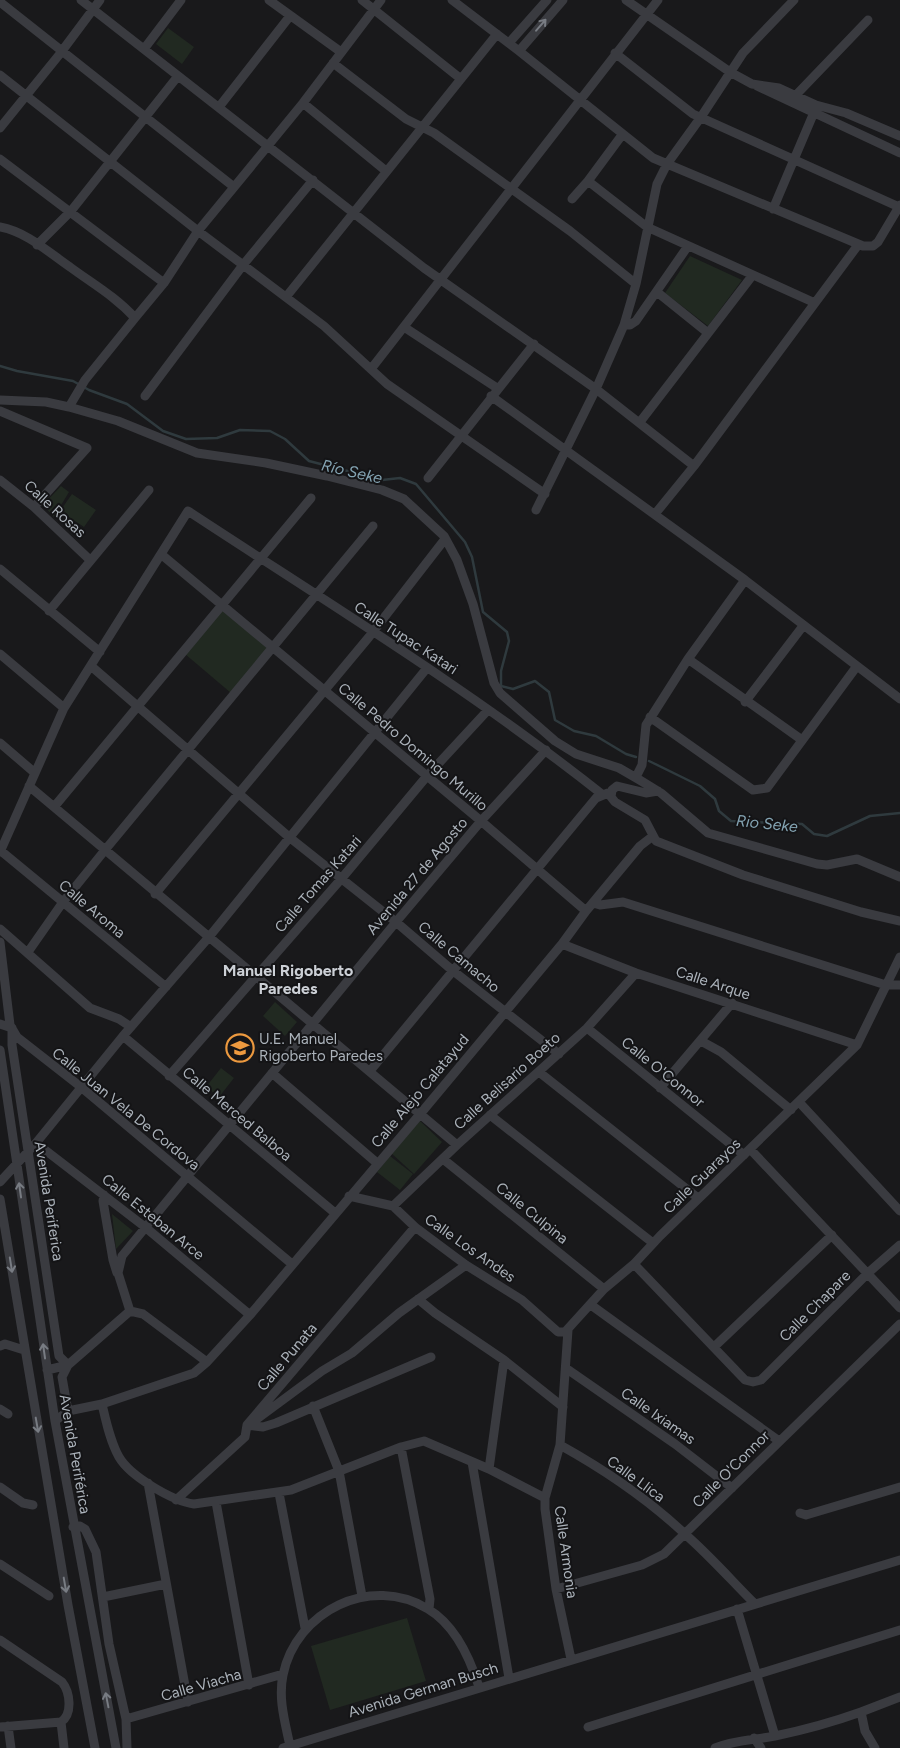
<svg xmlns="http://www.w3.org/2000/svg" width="900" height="1748" font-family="Figtree,sans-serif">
<rect width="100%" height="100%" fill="#19191b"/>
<path fill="#212921" d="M 168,28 L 194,47 L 182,64 L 156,44 Z
M 690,256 L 742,280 L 708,326 L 665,293 Z
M 61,486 L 69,492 L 54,517 L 43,505 Z
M 72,494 L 96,510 L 84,527 L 60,511 Z
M 222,610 L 268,648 L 231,693 L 185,654 Z
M 275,1002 L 297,1022 L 285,1036 L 263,1016 Z
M 221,1068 L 234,1078 L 219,1097 L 206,1087 Z
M 420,1121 L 442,1142 L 414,1174 L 391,1153 Z
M 390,1156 L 413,1174 L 400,1190 L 377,1172 Z
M 112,1214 L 133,1231 L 116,1249 Z
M 407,1618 L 426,1681 L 330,1710 L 311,1646 Z"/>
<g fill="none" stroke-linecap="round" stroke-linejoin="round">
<path stroke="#2f3a3e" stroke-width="2.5" d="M 0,366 L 17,371 L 73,381 L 89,390 L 127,404 L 163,431 L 186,439 L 217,438 L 240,430 L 270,431 L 285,439 L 309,461 L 382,480 L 400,478 L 416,484 L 465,542 L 472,557 L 483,612 L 507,632 L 509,641 L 501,671 L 501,686 L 513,689 L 535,681 L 549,692 L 555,720 L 574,731 L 596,736 L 626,754 L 636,757
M 649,761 L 700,786 L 715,799 L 719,811 L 731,821 L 802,824 L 814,834 L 827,836 L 870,816 L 900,813"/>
<path stroke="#3a3b40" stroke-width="9" d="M 81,0 L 424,268 L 596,389 L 694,466
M 269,0 L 341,52
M 362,0 L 461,79
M 452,0 L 519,51 L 653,158 L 863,246 L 873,246 L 878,242 L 900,205
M 626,0 L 730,72 L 752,84 L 779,88 L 816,105 L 846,113 L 900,136
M 0,2 L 234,187
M 509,43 L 547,0
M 144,49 L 181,0
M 519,51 L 563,0
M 615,53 L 693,114 L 899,207
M 333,63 L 406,119 L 434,133 L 570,231 L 636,284
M 0,75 L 198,231 L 324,326 L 387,384 L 545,494
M 757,86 L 900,153
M 796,95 L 868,20
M 303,103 L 386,171
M 219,107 L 290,16
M 0,128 L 59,55 L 100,0
M 622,135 L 588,181 L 647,227 L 815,303
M 0,159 L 164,283
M 572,199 L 588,181
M 773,209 L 815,110
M 0,227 C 27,232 48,252 70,267 C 93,284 116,297 135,318 L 85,380 L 69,407
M 37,245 L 71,211 L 178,76
M 657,292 L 708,333
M 286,297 L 497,34
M 135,318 L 164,283 L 198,231 L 303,103 L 381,0
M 624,325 L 630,325 L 636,321 L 688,246
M 404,327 L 497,388
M 371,369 L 658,0
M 145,396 L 243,265 L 313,180
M 491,396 L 745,580 L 900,699
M 0,400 L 46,402 L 69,407 L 118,421 L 197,453 L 266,463 L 327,476 L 382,490 L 404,499 L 444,536 L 457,560 L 473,604 L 494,683 L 500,693 L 555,741 L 576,754 L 619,768 L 638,779 L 661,793 L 708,833 L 817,864 L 827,865 L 857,859 L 900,877
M 0,411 L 87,448 L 34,507
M 640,422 L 752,276
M 428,478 L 534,344
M 0,480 L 34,507 L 90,560
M 536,510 L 596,389 L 624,325 L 636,284 L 657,184 L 667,164 L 701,117 L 743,53 L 794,0
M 655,514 L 694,466 L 858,245
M 162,555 L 481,821 L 586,911
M 0,569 L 100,652
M 745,580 L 688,659 L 802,740
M 49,611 L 149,490
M 0,654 L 64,708
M 91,666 L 289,837 L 396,922 L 452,970 L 559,1054
M 745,702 L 803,626
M 650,717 L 753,790 L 767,788 L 857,666
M 0,743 L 35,773
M 636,777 L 642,765 L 646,725 L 688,659
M 29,786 L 457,1145
M 658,791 L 646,793 L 617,786 L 612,790 L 611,797 L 615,802 L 645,820 L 656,841 L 743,875 L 861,912 L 900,921
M 54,807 L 311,498
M 1,851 L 166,987
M 0,852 L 64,708 L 188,511 C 328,603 472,691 603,795
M 155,894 L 369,637 L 445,539
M 593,903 L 600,905 L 623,902 L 886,985 L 900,985
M 0,929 L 90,1008 L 119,1019 L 131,1027
M 0,942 L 10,1025 L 17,1037 L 81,1087 L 292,1264
M 562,944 L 636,973 L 857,1045
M 28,952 L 63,902 L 105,850 L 373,526
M 0,1024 L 12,1028 L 12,1045 L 59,1356 L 68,1365 L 47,1370
M 587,1028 L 744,1155
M 123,1036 L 335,1213
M 701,1041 L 721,1052 L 791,1110
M 0,1050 L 55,1421 L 116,1748
M 370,1071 L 596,798 L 608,793
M 539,1072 L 698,1198
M 272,1073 L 377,1163
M 169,1076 L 342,878 L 427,776 L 488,710
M 660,1088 L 732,1003
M 799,1102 L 900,1211
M 490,1115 L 653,1243
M 36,1143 L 145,1227 L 250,1315
M 750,1149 L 900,1308
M 443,1159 L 604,1289
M 0,1182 L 36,1143 L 123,1036 L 209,937 L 427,668
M 104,1195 L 103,1201 L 113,1260 L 117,1273
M 349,1196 L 393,1206 L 415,1227 L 466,1265 L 522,1300 L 558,1332 L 565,1332 L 604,1289 L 634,1264 L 660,1236 L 857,1045 L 900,957
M 0,1199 L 68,1605 L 95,1748
M 393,1206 L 457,1145 L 587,1028 L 636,973
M 634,1264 L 745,1380 L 753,1382 L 761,1380 L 868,1273 L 900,1245
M 418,1299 L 435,1313 L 504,1360 L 563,1407
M 591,1305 L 779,1441
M 130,1311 L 118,1273 L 122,1256 L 396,922 L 481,821 L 546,750
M 130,1311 L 143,1314 L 207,1362
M 568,1330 L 560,1445 L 545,1498 L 545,1509 L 556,1589 L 571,1659
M 0,1346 L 5,1344 L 24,1350
M 714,1347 L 832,1235
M 567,1369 L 675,1444 L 732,1488
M 102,1404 C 106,1421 110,1441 119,1457 C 130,1476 172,1501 194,1504 L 291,1490 L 401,1447 L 424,1441 L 489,1469 L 545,1498
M 313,1406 L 339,1471 L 362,1596
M 0,1409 L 8,1414
M 68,1411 L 102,1404 L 194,1373 L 207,1362 L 250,1315 L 421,1113 L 562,944 L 586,911 L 640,846 L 653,836
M 257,1419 L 322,1371 L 352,1353 L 399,1313 L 466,1265
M 55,1421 L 68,1411 L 62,1377 L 68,1365 L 130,1311
M 247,1425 L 263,1427 L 276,1423 L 431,1357
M 560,1445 C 605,1470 649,1500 686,1535 C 710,1556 732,1581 754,1603
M 401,1447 L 430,1599 L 429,1609
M 472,1462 L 509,1678
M 489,1469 L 504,1360
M 148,1483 L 188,1702
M 0,1487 L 23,1503 L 33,1505
M 279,1493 L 305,1628
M 176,1500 L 245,1437 L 247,1425 L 415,1227
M 216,1502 L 249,1685
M 800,1513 L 806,1515 L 900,1487
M 73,1527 L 80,1526 L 85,1529 L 96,1552 L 109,1644 L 126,1719 L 127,1748
M 0,1564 L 49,1596
M 556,1589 L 642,1565 L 664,1554 L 900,1324
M 103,1597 L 166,1584
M 737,1609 L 775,1736
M 0,1640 L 62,1682 C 70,1692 73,1714 61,1722 L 0,1727
M 861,1712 L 900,1697
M 126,1719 L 283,1674
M 61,1722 L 64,1748
M 8,1726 L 11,1748
M 588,1727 L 900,1630
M 754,1738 L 761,1748
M 290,1746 C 285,1722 278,1699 283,1675 C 296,1611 371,1574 428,1609 C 455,1625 470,1658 479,1687
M 283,1748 L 900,1560
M 715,1748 C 735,1740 754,1740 775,1736 C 804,1730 833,1722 861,1712 L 865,1731 L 875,1748"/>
</g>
<defs><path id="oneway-shaft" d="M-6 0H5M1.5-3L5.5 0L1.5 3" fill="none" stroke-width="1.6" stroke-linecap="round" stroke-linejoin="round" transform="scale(1.25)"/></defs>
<g stroke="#787c83">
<use href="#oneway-shaft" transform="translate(541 25) rotate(-49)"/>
<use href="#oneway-shaft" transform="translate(20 1190) rotate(-98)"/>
<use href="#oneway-shaft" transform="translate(11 1265) rotate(81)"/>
<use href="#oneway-shaft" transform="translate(44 1351) rotate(-98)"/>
<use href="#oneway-shaft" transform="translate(37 1425) rotate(80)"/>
<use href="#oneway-shaft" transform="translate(65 1585) rotate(80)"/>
<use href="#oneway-shaft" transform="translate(107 1700) rotate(-101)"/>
</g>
<defs>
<g id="school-ring" transform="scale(1.4375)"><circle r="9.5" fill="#141416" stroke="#ec993f" stroke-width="1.5"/><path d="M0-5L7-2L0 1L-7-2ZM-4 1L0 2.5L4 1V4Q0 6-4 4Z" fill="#ec993f"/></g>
</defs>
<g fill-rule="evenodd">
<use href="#school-ring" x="240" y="1048"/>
</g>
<g text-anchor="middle" stroke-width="4" stroke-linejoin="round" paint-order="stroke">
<g font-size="15" fill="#abb2ba" stroke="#141416">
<text transform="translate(55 509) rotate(42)" y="5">Calle Rosas</text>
<text transform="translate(406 638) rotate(33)" y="5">Calle Tupac Katari</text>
<text transform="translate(413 747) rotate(40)" y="5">Calle Pedro Domingo Murillo</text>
<text transform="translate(417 876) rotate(-50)" y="5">Avenida 27 de Agosto</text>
<text transform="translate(318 884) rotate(-49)" y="5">Calle Tomas Katari</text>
<text transform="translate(92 909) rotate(40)" y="5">Calle Aroma</text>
<text transform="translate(459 957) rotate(40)" y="5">Calle Camacho</text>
<text transform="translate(713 983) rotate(18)" y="5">Calle Arque</text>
<text transform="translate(663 1072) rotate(39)" y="5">Calle O'Connor</text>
<text transform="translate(507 1081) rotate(-42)" y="5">Calle Belisario Boeto</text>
<text transform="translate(420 1091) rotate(-50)" y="5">Calle Alejo Calatayud</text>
<text transform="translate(126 1109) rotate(39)" y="5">Calle Juan Vela De Cordova</text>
<text transform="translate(237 1114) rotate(40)" y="5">Calle Merced Balboa</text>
<text transform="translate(702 1176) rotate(-44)" y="5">Calle Guarayos</text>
<text transform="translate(49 1201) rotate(81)" y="5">Avenida Periferica</text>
<text transform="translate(532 1213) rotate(39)" y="5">Calle Culpina</text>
<text transform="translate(153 1217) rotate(39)" y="5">Calle Esteban Arce</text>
<text transform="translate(470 1248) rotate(35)" y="5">Calle Los Andes</text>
<text transform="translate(815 1306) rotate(-45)" y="5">Calle Chapare</text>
<text transform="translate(287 1357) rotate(-50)" y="5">Calle Punata</text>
<text transform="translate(658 1416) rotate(35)" y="5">Calle Ixiamas</text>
<text transform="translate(75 1454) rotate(80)" y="5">Avenida Periférica</text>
<text transform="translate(731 1469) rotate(-45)" y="5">Calle O'Connor</text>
<text transform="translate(636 1479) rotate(36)" y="5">Calle Llica</text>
<text transform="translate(566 1552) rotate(82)" y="5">Calle Armonia</text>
<text transform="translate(201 1685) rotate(-16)" y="5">Calle Viacha</text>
<text transform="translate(423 1690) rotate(-17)" y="5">Avenida German Busch</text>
</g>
<g font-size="15" fill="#abb2ba" stroke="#141416" text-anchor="start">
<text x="259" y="1044">U.E. Manuel<tspan x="259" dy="17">Rigoberto Paredes</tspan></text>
</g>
<g font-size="16" font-style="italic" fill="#84a4b3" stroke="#141416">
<text transform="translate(352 471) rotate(13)" y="6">Río Seke</text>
<text transform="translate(767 823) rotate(6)" y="6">Rio Seke</text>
</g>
<g font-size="16" font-weight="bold" fill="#ccd0d6" stroke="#141416">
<text x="288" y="976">Manuel Rigoberto<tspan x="288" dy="18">Paredes</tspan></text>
</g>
</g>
</svg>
